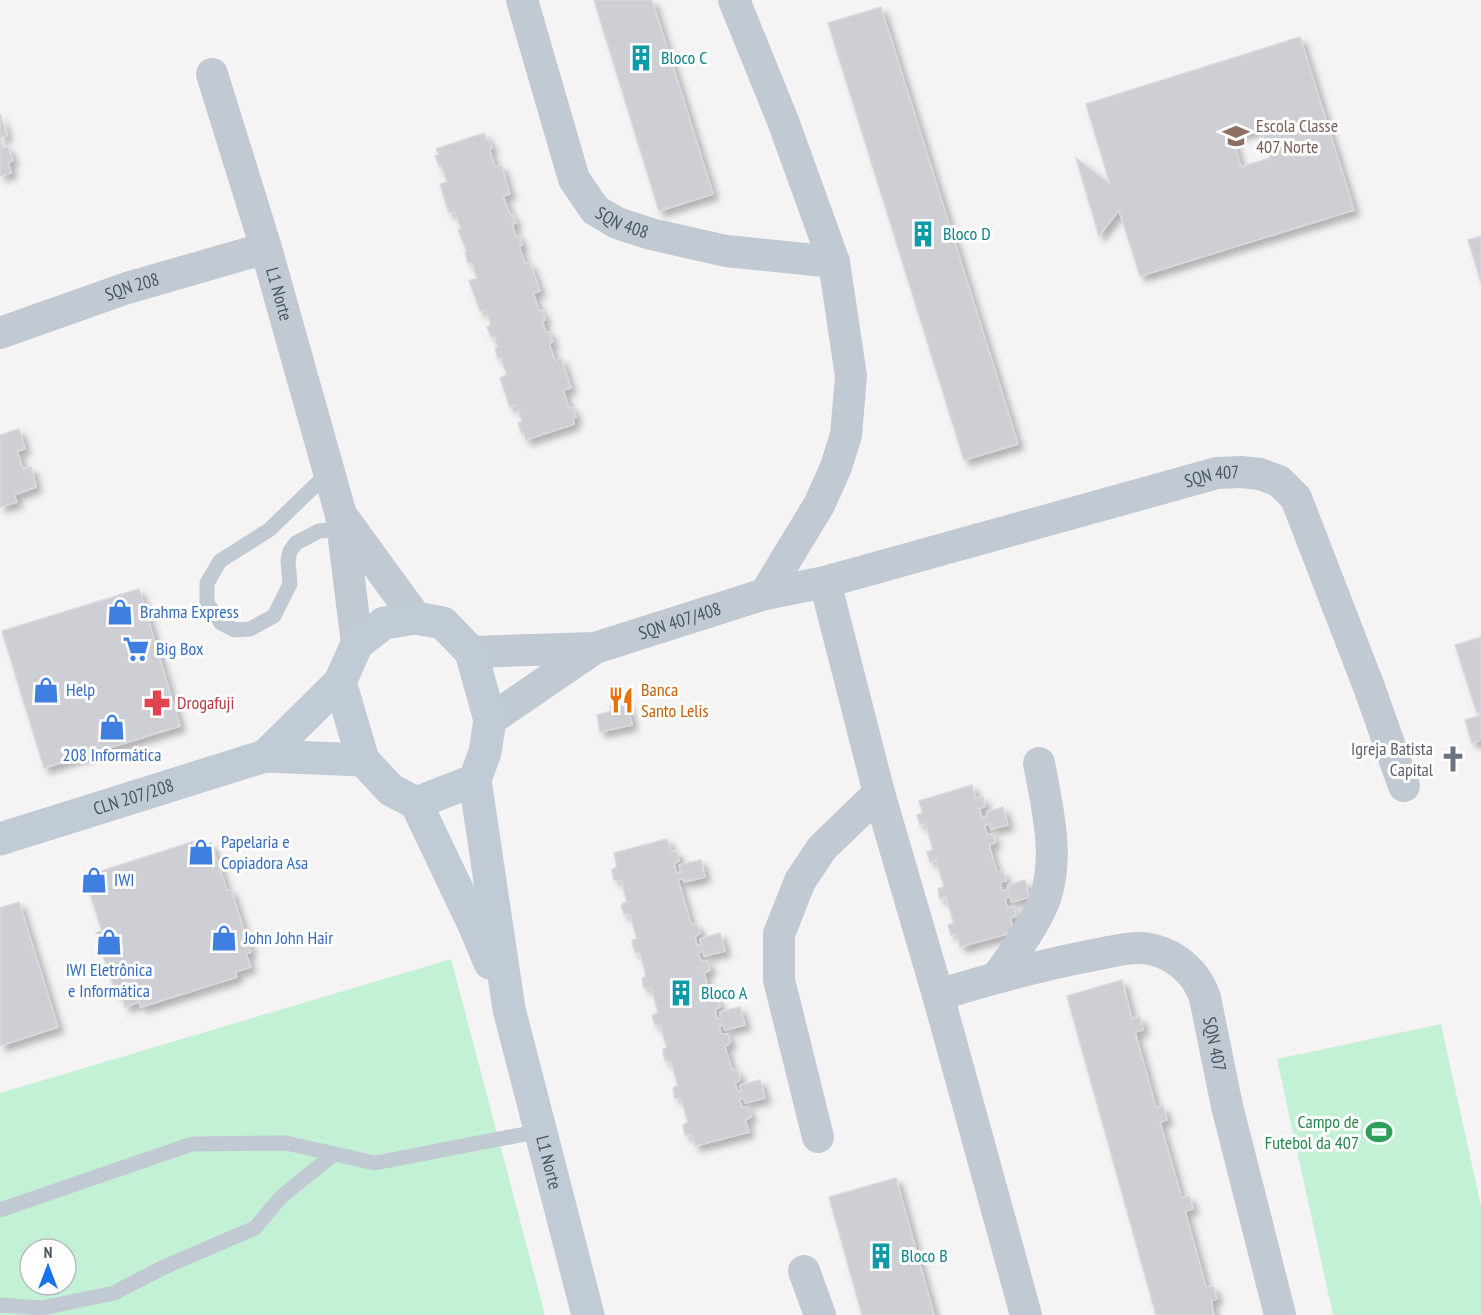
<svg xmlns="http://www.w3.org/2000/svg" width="1481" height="1315" font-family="'PT Sans Narrow',sans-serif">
<defs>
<filter id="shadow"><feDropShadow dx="5.5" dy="5.5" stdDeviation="3" flood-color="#0004"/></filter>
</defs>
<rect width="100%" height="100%" fill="#f5f3f3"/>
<path fill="#c3f1d5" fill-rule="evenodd" d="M 451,959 L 545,1315 L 0,1315 L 0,1093 ZM 30,1249 L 66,1249 L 66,1285 L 30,1285 Z
M 1441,1024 L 1481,1206 L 1481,1315 L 1333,1315 L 1277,1059 Z"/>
<path fill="#cdcfd5" stroke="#d7d9de" stroke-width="1.5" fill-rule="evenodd" filter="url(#shadow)" d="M 594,0 L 652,0 L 713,194 L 659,211 Z
M 881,7 L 1018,444 L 964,460 L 828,23 Z
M 1300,37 L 1354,210 L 1140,276 L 1119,210 L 1099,236 L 1076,158 L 1110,184 L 1086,104 ZM 1261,128 L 1270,158 L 1241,167 L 1232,137 Z
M 0,114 L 7,135 L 0,138 L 3,148 L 8,147 L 13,161 L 8,162 L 11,173 L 0,176 Z
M 484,133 L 486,140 L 488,139 L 492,148 L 489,149 L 495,167 L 501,165 L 510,194 L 503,196 L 510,215 L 512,214 L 516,223 L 512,224 L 516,237 L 519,236 L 522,245 L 519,246 L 525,264 L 530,263 L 540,291 L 533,293 L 539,311 L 542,310 L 545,320 L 542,321 L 546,333 L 549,332 L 552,340 L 553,342 L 549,343 L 555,361 L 561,358 L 571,388 L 563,390 L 569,408 L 572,407 L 576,417 L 573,418 L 574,424 L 526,440 L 524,432 L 522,434 L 518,423 L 522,422 L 516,405 L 510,407 L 500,378 L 507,375 L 501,358 L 498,359 L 495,348 L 498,347 L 494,336 L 491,337 L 487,327 L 491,325 L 486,310 L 480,311 L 469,281 L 477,278 L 472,262 L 468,263 L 465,252 L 467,251 L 458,230 L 461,229 L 455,212 L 449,213 L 440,184 L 447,182 L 441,165 L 439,166 L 435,156 L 439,155 L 436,149 Z
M 1481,236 L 1481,282 L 1468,240 Z
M 19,429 L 25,449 L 17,451 L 23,469 L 31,467 L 36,487 L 14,495 L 17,502 L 0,507 L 0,435 Z
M 139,589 L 180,726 L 44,768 L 2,631 Z
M 1481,637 L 1481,712 L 1477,713 L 1455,645 Z
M 627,702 L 632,725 L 600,732 L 597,715 L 611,711 L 610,706 Z
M 1481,715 L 1481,740 L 1472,743 L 1465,720 Z
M 972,785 L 976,799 L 983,797 L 985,807 L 979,808 L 982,818 L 988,816 L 987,812 L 1003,807 L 1008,825 L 991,829 L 990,824 L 984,825 L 987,835 L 993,834 L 995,843 L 989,845 L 997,873 L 1003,871 L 1006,881 L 1000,882 L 1002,891 L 1009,890 L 1008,885 L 1025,880 L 1029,897 L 1012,902 L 1010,896 L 1005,898 L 1007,908 L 1013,906 L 1016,916 L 1010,918 L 1014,932 L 960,947 L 957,933 L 951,935 L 948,925 L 954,923 L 946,897 L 940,899 L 938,889 L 944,887 L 936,860 L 930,862 L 927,852 L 933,850 L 926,824 L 920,825 L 917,815 L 923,813 L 919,801 Z
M 667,839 L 671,851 L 677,852 L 679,861 L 674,864 L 677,873 L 681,872 L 679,865 L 701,860 L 705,877 L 684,882 L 683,878 L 678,880 L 691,924 L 697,925 L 700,933 L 695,937 L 697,946 L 701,945 L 700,939 L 720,933 L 725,951 L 704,956 L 703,951 L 698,952 L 701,961 L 707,961 L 710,970 L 704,973 L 711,997 L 717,998 L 720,1007 L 715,1010 L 717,1019 L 721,1018 L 720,1012 L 740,1007 L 745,1025 L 725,1030 L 723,1025 L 719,1026 L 721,1034 L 728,1034 L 730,1043 L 725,1047 L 732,1070 L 738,1071 L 740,1080 L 735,1083 L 738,1092 L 741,1091 L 740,1085 L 760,1080 L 765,1098 L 745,1103 L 744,1098 L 739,1099 L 742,1107 L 748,1108 L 751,1117 L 745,1120 L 749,1132 L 695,1146 L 692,1135 L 685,1135 L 683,1125 L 688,1122 L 681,1099 L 675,1098 L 673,1090 L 674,1087 L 678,1086 L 671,1062 L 665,1061 L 663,1052 L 663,1049 L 667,1048 L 660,1025 L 655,1025 L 652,1016 L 658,1012 L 651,988 L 644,988 L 642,979 L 646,975 L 640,953 L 635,952 L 632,943 L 633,940 L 637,939 L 630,915 L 624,914 L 621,906 L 623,903 L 627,902 L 621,880 L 614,880 L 612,870 L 617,866 L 614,853 Z
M 195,841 L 197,847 L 211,843 L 227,891 L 231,890 L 251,952 L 246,954 L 251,967 L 235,972 L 237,977 L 141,1007 L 139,1002 L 125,1007 L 121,992 L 116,994 L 96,933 L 102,931 L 86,882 L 100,878 L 98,872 Z
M 19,902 L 58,1027 L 0,1046 L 0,908 Z
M 1122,980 L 1132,1019 L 1140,1017 L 1143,1030 L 1135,1032 L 1156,1108 L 1163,1106 L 1167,1120 L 1160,1122 L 1181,1196 L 1182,1198 L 1189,1196 L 1193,1209 L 1185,1211 L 1206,1287 L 1213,1286 L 1217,1299 L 1211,1301 L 1214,1315 L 1156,1315 L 1067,996 Z
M 896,1178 L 934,1315 L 862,1315 L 829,1197 Z"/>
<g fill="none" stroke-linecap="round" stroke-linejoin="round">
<path stroke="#c1cad2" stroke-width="15" d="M 329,472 L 269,530 L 220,561 L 207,583 L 207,603 L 221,623 L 235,630 L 250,629 L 274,616 L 290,584 L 288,561 L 290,551 L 296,543 L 319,531 L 343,529
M 0,1210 L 192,1144 L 286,1143 L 375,1163 L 541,1131
M 0,1305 L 42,1308 L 114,1293 L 162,1268 L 255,1228 L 281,1197 L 334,1154"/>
<g stroke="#c1cad2" stroke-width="32">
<path id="s1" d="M 522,0 L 574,179 L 595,210 L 617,223 L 651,234 L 726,251 L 834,262"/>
<path d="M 734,0 L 783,121 L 834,262 L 851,376 L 846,435 L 836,467 L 819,505 L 765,594"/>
<path id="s2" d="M 212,74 L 266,248 L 341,515 L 357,644"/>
<path id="s3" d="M 0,333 L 127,288 L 266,248"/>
<path d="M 344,519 L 416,618"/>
<path d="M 825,582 L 879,793 L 938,995 L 1026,1315"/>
<path id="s4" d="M 471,652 L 595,648 L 765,594 L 825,582 L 1217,473 L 1241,472 L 1260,474 L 1279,481 L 1296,498 L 1369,687 L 1404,786"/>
<path d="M 490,720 L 595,648"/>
<path d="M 997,977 C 1011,957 1027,936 1038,914 C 1063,869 1048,811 1039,763"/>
<path id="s5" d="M 938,995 C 990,979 1041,965 1094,955 C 1114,951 1134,945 1154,950 C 1178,956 1198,975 1205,998 L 1227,1106 L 1280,1315"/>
<path d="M 818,1137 L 779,980 L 779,934 L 800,881 L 822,848 L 879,793"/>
<path d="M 804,1271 L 820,1315"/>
</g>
<g stroke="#c1cbd6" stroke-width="33">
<path d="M 416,618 L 443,623 L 471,652 L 490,720 L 485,752 L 475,780 L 416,803 L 391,790 L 363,760 L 340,682 L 357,644 L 384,623 Z"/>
<path d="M 265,756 L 340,682"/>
<path id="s6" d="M 475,780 L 509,1009 L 588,1315"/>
<path d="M 416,803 L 475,927 L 490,963"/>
<path id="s7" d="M 0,839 L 265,756 L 363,760"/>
</g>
</g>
<defs>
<g id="building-bare" transform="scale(2.07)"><path d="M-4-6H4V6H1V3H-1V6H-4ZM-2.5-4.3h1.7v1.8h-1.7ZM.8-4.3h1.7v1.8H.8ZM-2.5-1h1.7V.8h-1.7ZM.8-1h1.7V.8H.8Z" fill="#0f9aa8" stroke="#fff" stroke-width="2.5" paint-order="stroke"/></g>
<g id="school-bare" transform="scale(2.07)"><path d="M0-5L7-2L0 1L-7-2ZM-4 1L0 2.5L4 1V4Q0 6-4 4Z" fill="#8d6e63" stroke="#fff" stroke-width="2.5" paint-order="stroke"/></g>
<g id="shop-bare" transform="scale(2.07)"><path d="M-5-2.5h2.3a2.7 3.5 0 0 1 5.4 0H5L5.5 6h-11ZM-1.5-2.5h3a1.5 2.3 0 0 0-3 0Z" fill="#3f7fe0" stroke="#fff" stroke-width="2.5" paint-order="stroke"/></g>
<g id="supermarket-bare" transform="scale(2.07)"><path d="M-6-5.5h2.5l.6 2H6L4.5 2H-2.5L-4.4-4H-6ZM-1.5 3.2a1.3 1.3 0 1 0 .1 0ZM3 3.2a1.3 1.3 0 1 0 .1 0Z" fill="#3f7fe0" stroke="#fff" stroke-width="2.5" paint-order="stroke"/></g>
<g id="restaurant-bare" transform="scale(2.07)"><path d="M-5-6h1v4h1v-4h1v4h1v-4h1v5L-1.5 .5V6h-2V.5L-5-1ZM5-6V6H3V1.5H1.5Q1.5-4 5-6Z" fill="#e8710a" stroke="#fff" stroke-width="2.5" paint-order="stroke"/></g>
<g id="pharmacy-bare" transform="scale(2.07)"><path d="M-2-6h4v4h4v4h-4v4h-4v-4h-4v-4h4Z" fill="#e0444e" stroke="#fff" stroke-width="2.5" paint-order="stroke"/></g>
<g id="church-bare" transform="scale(2.07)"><path d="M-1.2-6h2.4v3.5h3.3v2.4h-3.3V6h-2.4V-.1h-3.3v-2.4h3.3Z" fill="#6b7280" stroke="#fff" stroke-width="2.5" paint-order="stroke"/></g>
<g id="stadium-bare" transform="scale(2.07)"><path d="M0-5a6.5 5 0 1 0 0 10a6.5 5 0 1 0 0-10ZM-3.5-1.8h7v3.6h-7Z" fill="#2e9e5b" stroke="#fff" stroke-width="2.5" paint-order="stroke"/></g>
</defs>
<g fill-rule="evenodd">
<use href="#building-bare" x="641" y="58"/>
<use href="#school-bare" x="1236" y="136"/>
<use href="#building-bare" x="923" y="234"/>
<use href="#shop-bare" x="120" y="612"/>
<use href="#supermarket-bare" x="136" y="649"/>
<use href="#shop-bare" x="46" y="690"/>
<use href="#restaurant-bare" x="621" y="700"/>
<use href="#pharmacy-bare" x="157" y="703"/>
<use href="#shop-bare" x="112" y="727"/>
<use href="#church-bare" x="1453" y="759"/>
<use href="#shop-bare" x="201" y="852"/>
<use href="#shop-bare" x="94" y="880"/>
<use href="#shop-bare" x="224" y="938"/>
<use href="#shop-bare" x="109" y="942"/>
<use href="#building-bare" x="681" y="993"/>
<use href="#stadium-bare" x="1379" y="1132"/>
<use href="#building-bare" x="881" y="1256"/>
</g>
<g text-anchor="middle" stroke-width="6" stroke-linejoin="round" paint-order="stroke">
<g font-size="18" fill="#0d838f" stroke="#fff" text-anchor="start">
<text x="661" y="64">Bloco C</text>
<text x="943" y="240">Bloco D</text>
<text x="701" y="999">Bloco A</text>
<text x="901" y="1262">Bloco B</text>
</g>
<g font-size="18" fill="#785e54" stroke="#fff" text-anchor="start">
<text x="1256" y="132">Escola Classe<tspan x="1256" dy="21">407 Norte</tspan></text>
</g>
<g font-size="18" fill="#4a5661" stroke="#fff">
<text dy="6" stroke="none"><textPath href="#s1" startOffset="254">SQN 408</textPath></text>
<text dy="6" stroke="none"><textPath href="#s3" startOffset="140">SQN 208</textPath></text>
<text dy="6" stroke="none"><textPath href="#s2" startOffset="230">L1 Norte</textPath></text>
<text dy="6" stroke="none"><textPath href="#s4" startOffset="765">SQN 407</textPath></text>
<text dy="6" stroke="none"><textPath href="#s4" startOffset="213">SQN 407/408</textPath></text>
<text dy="6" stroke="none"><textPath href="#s7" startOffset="140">CLN 207/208</textPath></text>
<text dy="6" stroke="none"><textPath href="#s5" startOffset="342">SQN 407</textPath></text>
<text dy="6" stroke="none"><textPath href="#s6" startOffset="390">L1 Norte</textPath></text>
</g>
<g font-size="18" fill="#366cbe" stroke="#fff" text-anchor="start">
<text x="140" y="618">Brahma Express</text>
<text x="156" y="655">Big Box</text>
<text x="66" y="696">Help</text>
<text x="112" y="761" text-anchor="middle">208 Informática</text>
<text x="221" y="848">Papelaria e<tspan x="221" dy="21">Copiadora Asa</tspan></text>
<text x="114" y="886">IWI</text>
<text x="244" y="944">John John Hair</text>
<text x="109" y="976" text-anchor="middle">IWI Eletrônica<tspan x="109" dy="21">e Informática</tspan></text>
</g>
<g font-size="18" fill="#c56008" stroke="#fff" text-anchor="start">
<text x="641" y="696">Banca<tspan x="641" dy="21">Santo Lelis</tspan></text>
</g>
<g font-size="18" fill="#be3a42" stroke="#fff" text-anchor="start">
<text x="177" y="709">Drogafuji</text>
</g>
<g font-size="18" fill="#5b616d" stroke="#fff" text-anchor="end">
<text x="1433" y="755">Igreja Batista<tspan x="1433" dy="21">Capital</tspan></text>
</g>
<g font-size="18" fill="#27864d" stroke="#fff" text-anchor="end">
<text x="1359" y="1128">Campo de<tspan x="1359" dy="21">Futebol da 407</tspan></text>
</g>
</g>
<g transform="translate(48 1267)"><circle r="28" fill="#ffffff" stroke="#b7bbc0" stroke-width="1.5"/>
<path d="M0-4.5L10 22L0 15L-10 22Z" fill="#1a73e8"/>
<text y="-9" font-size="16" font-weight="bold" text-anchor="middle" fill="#4a5661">N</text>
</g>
</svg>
